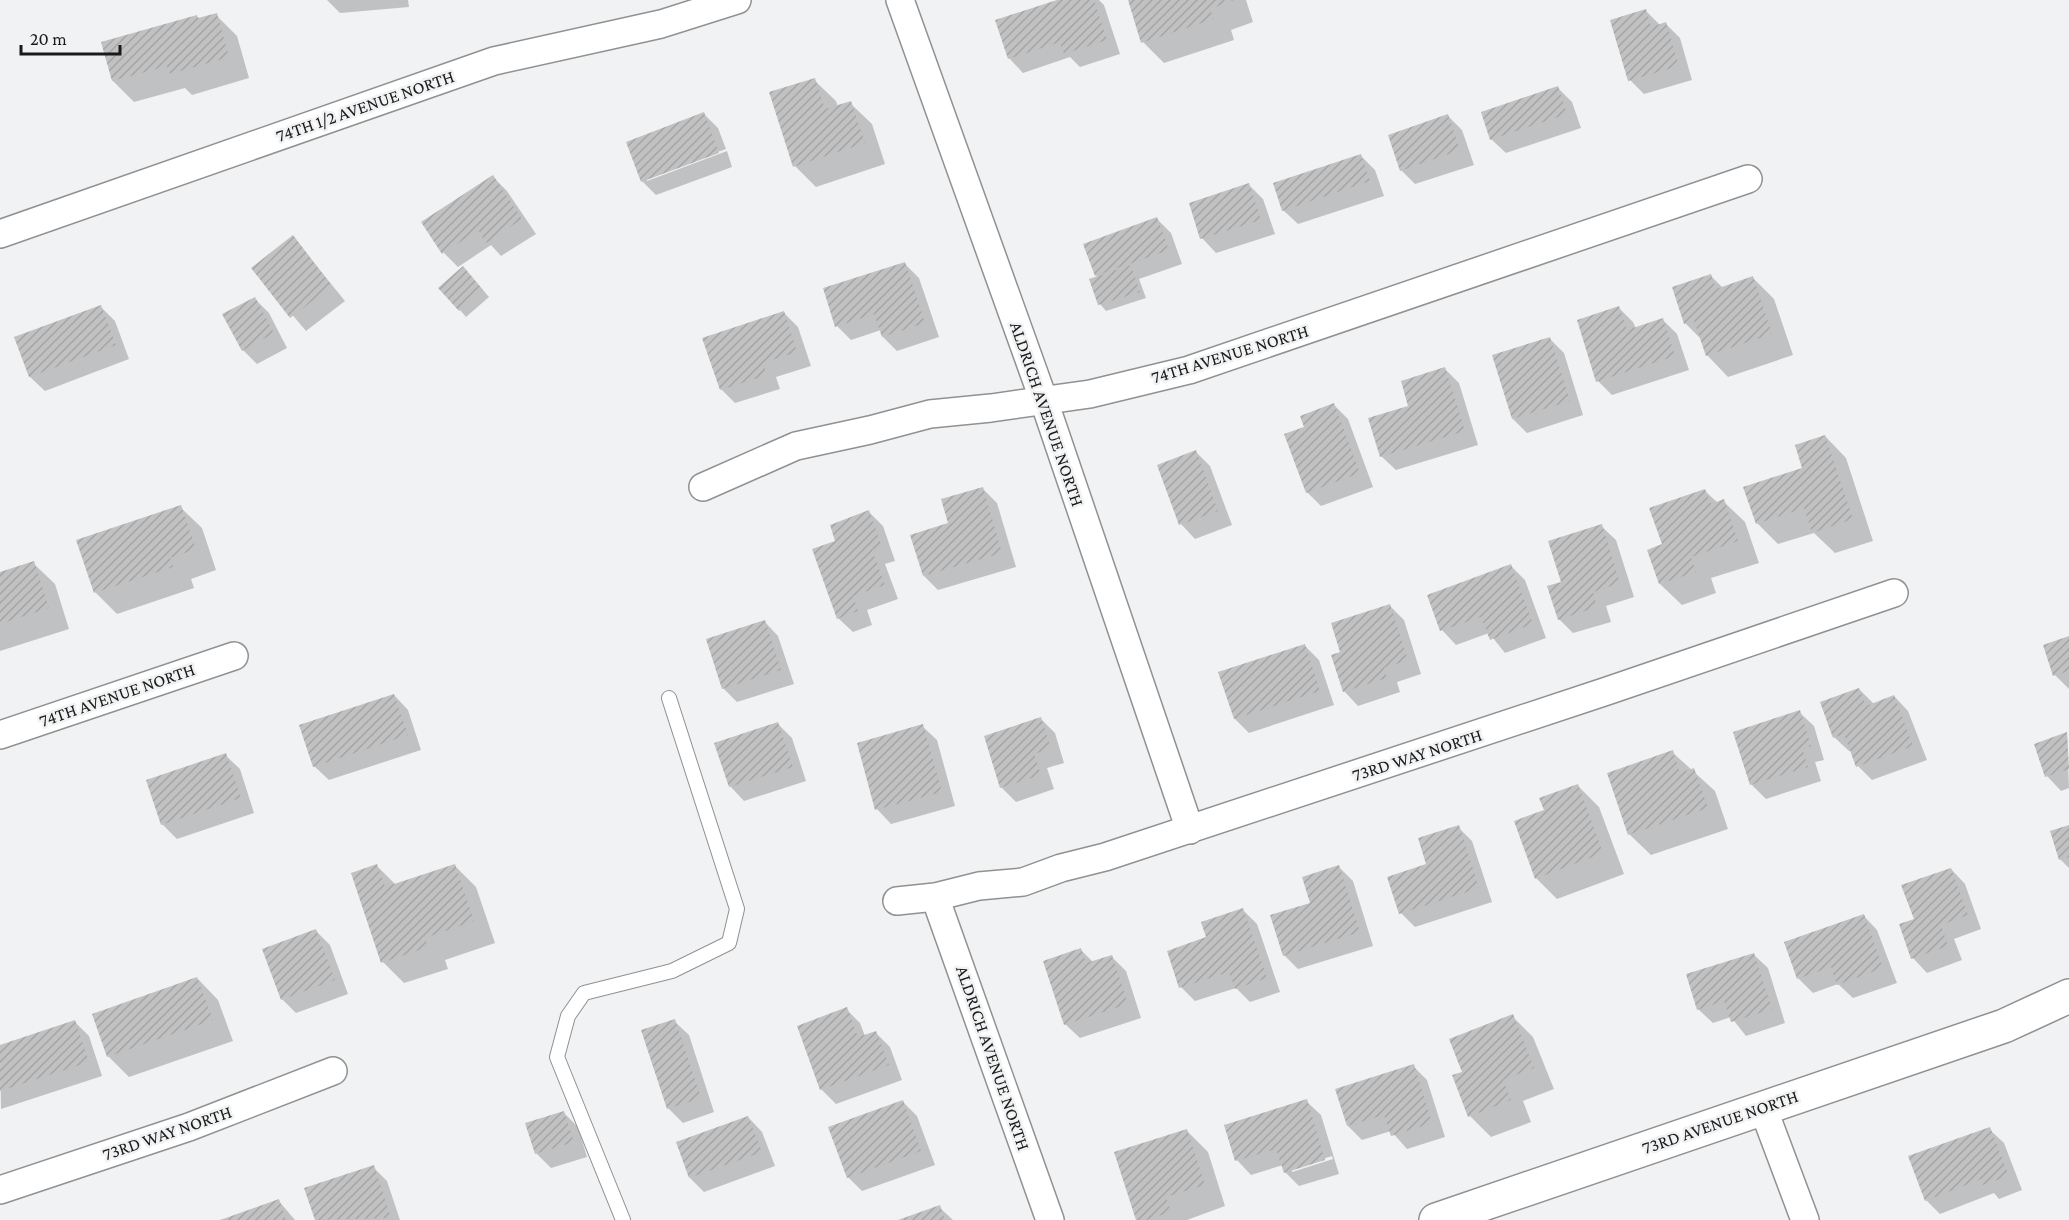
<svg xmlns="http://www.w3.org/2000/svg" width="2069" height="1220" font-family="'Crimson Pro',serif">
<defs>
<pattern id="building-hatch" width="6" height="6" patternUnits="userSpaceOnUse" patternTransform="scale(1.5)"><rect width="6" height="6" fill="#c2c1c2"/><path d="M-1 1l2-2M0 6l6-6M5 7l2-2" fill="none" stroke="#a6a5a6"/></pattern>
</defs>
<rect width="100%" height="100%" fill="#f1f2f3"/>
<path fill="#0003" fill-rule="evenodd" d="M 327,0 L 408,0 L 409,7 L 340,13 Z
M 1061,0 L 1099,0 L 1104,5 L 1120,54 L 1080,67 L 1070,57 L 1023,73 L 1009,58 Z
M 1129,0 L 1246,0 L 1253,22 L 1231,30 L 1234,40 L 1164,63 L 1143,42 Z
M 1646,11 L 1660,25 L 1666,24 L 1680,38 L 1692,80 L 1644,94 L 1630,80 Z
M 216,15 L 237,36 L 249,78 L 192,95 L 185,88 L 134,102 L 113,81 L 103,43 L 197,17 L 199,19 Z
M 814,80 L 836,101 L 838,107 L 850,103 L 872,124 L 885,164 L 816,187 L 795,166 Z
M 1558,88 L 1572,102 L 1581,128 L 1506,153 L 1491,139 Z
M 704,114 L 718,128 L 726,149 L 647,178 L 647,181 L 727,151 L 732,167 L 656,195 L 642,181 Z
M 1448,116 L 1462,130 L 1474,165 L 1415,184 L 1401,170 Z
M 1361,156 L 1375,170 L 1384,196 L 1298,224 L 1283,210 Z
M 493,177 L 507,191 L 536,234 L 501,256 L 491,245 L 458,267 L 444,253 Z
M 1249,185 L 1263,199 L 1275,234 L 1216,253 L 1202,238 L 1190,204 Z
M 1157,219 L 1171,233 L 1182,264 L 1139,279 L 1146,298 L 1106,311 L 1100,304 L 1091,280 L 1098,278 L 1096,276 Z
M 293,237 L 345,301 L 306,331 L 253,268 Z
M 905,264 L 919,278 L 939,337 L 897,351 L 883,337 L 881,330 L 851,340 L 837,326 Z
M 470,275 L 489,297 L 466,317 L 460,310 Z
M 1711,276 L 1723,288 L 1753,278 L 1774,299 L 1793,355 L 1728,377 L 1707,355 L 1702,340 L 1685,323 Z
M 255,299 L 269,313 L 287,348 L 257,364 L 243,350 Z
M 100,306 L 115,321 L 129,359 L 45,391 L 30,377 L 16,338 Z
M 1619,308 L 1633,322 L 1636,329 L 1663,320 L 1677,334 L 1689,370 L 1612,395 L 1598,381 Z
M 784,313 L 798,327 L 811,366 L 776,377 L 780,389 L 735,403 L 721,389 Z
M 1550,339 L 1564,353 L 1583,415 L 1527,433 L 1513,419 Z
M 1445,369 L 1459,383 L 1478,445 L 1396,470 L 1381,456 L 1410,407 Z
M 1334,405 L 1348,419 L 1373,487 L 1321,506 L 1307,492 L 1306,427 Z
M 1825,436 L 1846,458 L 1873,541 L 1835,553 L 1814,533 L 1778,544 L 1757,523 L 1804,469 Z
M 1196,452 L 1210,466 L 1232,525 L 1195,539 L 1181,524 Z
M 983,489 L 997,503 L 1016,567 L 938,590 L 924,576 L 950,524 Z
M 1705,491 L 1718,503 L 1723,501 L 1745,522 L 1759,563 L 1711,578 L 1716,593 L 1682,605 L 1660,584 L 1649,550 L 1664,545 Z
M 180,507 L 202,528 L 216,570 L 191,579 L 194,588 L 117,614 L 96,593 L 78,541 Z
M 869,512 L 883,526 L 895,561 L 885,564 L 898,599 L 867,610 L 872,625 L 853,632 L 838,618 L 837,542 Z
M 1601,526 L 1616,540 L 1634,597 L 1606,606 L 1611,622 L 1573,633 L 1559,619 L 1563,583 Z
M 33,563 L 55,584 L 69,629 L 0,651 L 0,573 Z
M 1511,566 L 1525,580 L 1546,638 L 1505,653 L 1489,633 L 1456,645 L 1442,630 Z
M 1390,606 L 1404,620 L 1421,674 L 1397,682 L 1400,692 L 1358,706 L 1344,691 L 1342,653 Z
M 764,621 L 778,636 L 794,684 L 737,702 L 723,688 Z
M 2069,637 L 2069,689 L 2055,675 Z
M 1304,645 L 1319,660 L 1334,705 L 1249,733 L 1235,719 Z
M 1859,689 L 1874,704 L 1894,696 L 1908,711 L 1927,760 L 1872,780 L 1858,766 L 1852,750 L 1849,751 L 1834,737 Z
M 394,695 L 408,710 L 421,750 L 329,780 L 314,766 Z
M 1799,712 L 1814,726 L 1824,760 L 1815,762 L 1821,781 L 1766,799 L 1751,784 Z
M 1041,719 L 1055,733 L 1064,763 L 1047,768 L 1054,789 L 1016,802 L 1001,787 Z
M 778,724 L 792,738 L 806,781 L 744,801 L 730,786 Z
M 922,726 L 937,740 L 955,806 L 891,824 L 877,809 Z
M 2067,734 L 2069,788 L 2061,791 L 2047,776 Z
M 1672,752 L 1715,791 L 1728,829 L 1651,855 L 1629,834 Z
M 225,755 L 240,769 L 254,813 L 177,839 L 162,824 Z
M 1578,786 L 1599,807 L 1624,874 L 1557,899 L 1536,878 L 1546,810 Z
M 1458,827 L 1472,841 L 1492,902 L 1415,927 L 1401,913 L 1428,865 Z
M 2069,827 L 2069,868 L 2060,859 Z
M 454,865 L 476,887 L 495,943 L 445,960 L 448,969 L 404,983 L 383,962 L 377,866 L 396,885 Z
M 1339,867 L 1353,881 L 1373,946 L 1298,969 L 1284,955 L 1312,904 Z
M 1951,869 L 1965,884 L 1981,929 L 1954,939 L 1962,960 L 1927,973 L 1913,958 L 1900,925 L 1916,920 Z
M 1243,910 L 1257,924 L 1280,992 L 1250,1002 L 1236,988 L 1195,1001 L 1181,987 L 1208,938 Z
M 1863,915 L 1877,930 L 1897,983 L 1853,998 L 1838,984 L 1813,993 L 1799,979 L 1786,943 Z
M 316,931 L 330,945 L 348,994 L 296,1013 L 282,999 Z
M 1081,950 L 1093,962 L 1112,957 L 1126,971 L 1141,1018 L 1080,1038 L 1065,1024 Z
M 1753,954 L 1768,968 L 1785,1023 L 1746,1036 L 1731,1017 L 1713,1023 L 1698,1009 Z
M 197,978 L 218,1000 L 233,1041 L 129,1077 L 108,1056 Z
M 846,1009 L 860,1023 L 865,1036 L 876,1033 L 890,1047 L 902,1080 L 836,1104 L 821,1089 Z
M 1512,1016 L 1533,1037 L 1554,1089 L 1523,1101 L 1531,1122 L 1491,1137 L 1470,1116 L 1464,1073 Z
M 674,1021 L 689,1035 L 714,1112 L 683,1123 L 668,1108 Z
M 75,1022 L 89,1036 L 102,1076 L 1,1109 L 0,1046 Z
M 1413,1066 L 1427,1080 L 1445,1137 L 1407,1149 L 1391,1131 L 1362,1140 L 1348,1126 Z
M 1306,1101 L 1321,1115 L 1339,1174 L 1299,1186 L 1285,1172 L 1283,1165 L 1251,1175 L 1237,1160 ZM 1332,1156 L 1333,1159 L 1292,1172 L 1292,1169 Z
M 903,1102 L 917,1116 L 935,1165 L 862,1191 L 848,1177 Z
M 564,1113 L 578,1127 L 587,1157 L 551,1168 L 536,1153 Z
M 748,1117 L 762,1132 L 775,1166 L 704,1192 L 690,1178 L 677,1143 Z
M 1989,1129 L 2004,1143 L 2022,1190 L 1999,1199 L 1994,1193 L 1940,1214 L 1926,1200 Z
M 1187,1131 L 1208,1152 L 1225,1206 L 1187,1220 L 1138,1220 Z
M 373,1167 L 387,1181 L 400,1220 L 316,1220 L 306,1189 Z
M 278,1200 L 295,1220 L 223,1220 Z
M 939,1207 L 953,1220 L 901,1220 Z"/>
<path fill="url(#building-hatch)" d="M 1057,0 L 1094,0 L 1107,40 L 1064,54 L 1060,42 L 1008,59 L 995,20 Z
M 1128,0 L 1234,0 L 1210,9 L 1214,19 L 1141,43 Z
M 1646,9 L 1651,27 L 1666,22 L 1679,66 L 1628,81 L 1610,20 Z
M 217,13 L 229,57 L 170,74 L 167,66 L 112,81 L 101,42 L 197,15 L 198,18 Z
M 815,78 L 825,109 L 851,101 L 865,143 L 793,167 L 769,92 Z
M 1558,86 L 1567,114 L 1490,140 L 1481,112 Z
M 704,112 L 719,153 L 641,182 L 626,142 Z
M 1448,114 L 1460,150 L 1400,171 L 1388,135 Z
M 1361,154 L 1370,181 L 1282,211 L 1273,183 Z
M 493,175 L 522,219 L 486,243 L 478,230 L 442,254 L 421,222 Z
M 1249,183 L 1261,220 L 1200,239 L 1189,203 Z
M 1157,217 L 1169,250 L 1095,276 L 1083,244 Z
M 293,235 L 332,286 L 290,318 L 251,268 Z
M 905,262 L 925,323 L 882,337 L 874,314 L 835,327 L 823,288 Z
M 1131,265 L 1140,292 L 1098,305 L 1089,279 Z
M 463,266 L 483,290 L 459,311 L 438,288 Z
M 1711,274 L 1716,289 L 1753,276 L 1772,334 L 1706,356 L 1694,321 L 1684,324 L 1672,287 Z
M 255,297 L 274,333 L 242,351 L 222,314 Z
M 101,305 L 116,345 L 29,377 L 14,337 Z
M 1619,306 L 1627,330 L 1663,318 L 1675,356 L 1596,382 L 1577,320 Z
M 784,311 L 797,352 L 763,363 L 767,375 L 720,390 L 702,338 Z
M 1550,337 L 1570,401 L 1512,419 L 1492,355 Z
M 1445,367 L 1465,431 L 1380,457 L 1368,418 L 1408,406 L 1401,381 Z
M 1334,403 L 1360,473 L 1306,493 L 1284,434 L 1304,427 L 1300,416 Z
M 1825,435 L 1853,519 L 1812,533 L 1804,508 L 1756,524 L 1743,487 L 1802,468 L 1795,445 Z
M 1196,450 L 1218,511 L 1179,525 L 1157,465 Z
M 983,487 L 1002,553 L 923,576 L 910,535 L 948,523 L 941,499 Z
M 1705,489 L 1711,504 L 1724,499 L 1738,541 L 1691,557 L 1696,572 L 1659,584 L 1647,550 L 1662,544 L 1649,508 Z
M 181,505 L 196,549 L 170,558 L 173,567 L 94,593 L 76,540 Z
M 869,510 L 882,547 L 872,550 L 885,585 L 853,596 L 858,611 L 837,619 L 812,549 L 835,541 L 830,525 Z
M 1602,524 L 1620,583 L 1593,592 L 1597,607 L 1558,620 L 1547,586 L 1561,582 L 1548,541 Z
M 34,561 L 49,608 L 0,624 L 0,572 Z
M 1511,564 L 1533,624 L 1490,640 L 1481,617 L 1440,631 L 1427,595 Z
M 1390,604 L 1408,660 L 1384,668 L 1387,678 L 1343,692 L 1331,655 L 1340,652 L 1331,623 Z
M 765,620 L 781,670 L 722,689 L 706,639 Z
M 2069,636 L 2069,671 L 2053,676 L 2043,645 Z
M 1305,644 L 1320,691 L 1234,719 L 1218,672 Z
M 1859,688 L 1866,706 L 1894,695 L 1913,746 L 1856,767 L 1844,734 L 1833,738 L 1820,702 Z
M 394,694 L 408,735 L 313,767 L 299,725 Z
M 1800,710 L 1811,746 L 1802,748 L 1808,767 L 1750,785 L 1733,732 Z
M 1041,717 L 1051,748 L 1034,754 L 1041,775 L 1000,788 L 984,736 Z
M 778,722 L 793,767 L 729,787 L 714,743 Z
M 923,724 L 942,792 L 875,810 L 857,743 Z
M 2067,732 L 2069,769 L 2045,777 L 2034,744 Z
M 1673,750 L 1680,773 L 1694,768 L 1708,808 L 1628,835 L 1607,773 Z
M 226,753 L 241,798 L 161,825 L 146,780 Z
M 1578,784 L 1603,853 L 1535,879 L 1514,821 L 1544,810 L 1539,798 Z
M 1459,825 L 1479,888 L 1399,914 L 1387,877 L 1426,864 L 1418,838 Z
M 2069,825 L 2069,857 L 2059,860 L 2050,831 Z
M 377,864 L 385,887 L 455,864 L 474,921 L 425,938 L 428,947 L 381,963 L 351,873 Z
M 1339,865 L 1360,932 L 1283,956 L 1270,915 L 1310,903 L 1302,877 Z
M 1951,868 L 1968,915 L 1941,925 L 1948,946 L 1911,959 L 1899,924 L 1914,919 L 1901,885 Z
M 1243,908 L 1267,978 L 1235,989 L 1229,972 L 1179,988 L 1167,951 L 1206,937 L 1201,922 Z
M 1864,914 L 1883,968 L 1837,985 L 1831,967 L 1797,979 L 1784,942 Z
M 316,929 L 335,980 L 281,1000 L 262,949 Z
M 1081,948 L 1086,963 L 1112,955 L 1128,1004 L 1064,1025 L 1043,961 Z
M 1754,953 L 1772,1009 L 1731,1022 L 1724,1001 L 1697,1010 L 1686,974 Z
M 197,977 L 213,1020 L 107,1057 L 92,1014 Z
M 847,1007 L 858,1037 L 876,1031 L 889,1065 L 820,1090 L 797,1026 Z
M 1513,1014 L 1534,1068 L 1503,1080 L 1511,1100 L 1468,1117 L 1452,1075 L 1462,1072 L 1449,1039 Z
M 675,1019 L 701,1098 L 667,1109 L 641,1030 Z
M 75,1020 L 89,1062 L 0,1091 L 0,1045 Z
M 1414,1064 L 1432,1123 L 1391,1136 L 1384,1115 L 1347,1126 L 1335,1089 Z
M 1307,1099 L 1325,1160 L 1284,1173 L 1276,1149 L 1235,1161 L 1224,1125 Z
M 903,1100 L 921,1151 L 847,1178 L 828,1127 Z
M 564,1111 L 574,1142 L 535,1154 L 525,1123 Z
M 748,1116 L 762,1152 L 689,1178 L 676,1142 Z
M 1990,1127 L 2009,1176 L 1983,1185 L 1981,1179 L 1925,1201 L 1908,1156 Z
M 1187,1129 L 1205,1185 L 1166,1197 L 1171,1212 L 1146,1220 L 1136,1220 L 1114,1152 Z
M 374,1165 L 391,1218 L 315,1220 L 304,1188 Z
M 279,1199 L 286,1220 L 220,1220 Z
M 940,1205 L 945,1220 L 898,1220 Z"/>
<g fill="none" stroke-linecap="round" stroke-linejoin="round">
<g stroke="#919192" stroke-width="16">
<path id="service" d="M 623,1220 L 557,1057 L 568,1016 L 584,993 L 672,971 L 729,943 L 737,909 L 669,698"/>
</g>
<g stroke="#919192" stroke-width="30">
<path id="minor" d="M 900,0 L 1044,401 L 1190,830
M 0,234 L 494,61 L 661,24 L 737,0
M 703,487 L 796,446 L 870,430 L 930,414 L 991,408 L 1090,394 L 1189,370 L 1748,179
M 0,735 L 234,656
M 935,897 L 1050,1220
M 897,901 L 935,897 L 979,886 L 1023,882 L 1061,868 L 1105,857 L 1607,691 L 1894,593
M 1763,1108 L 1805,1220
M 0,1190 L 189,1127 L 333,1071"/>
</g>
<g stroke="#919192" stroke-width="36">
<path id="tertiary" d="M 1436,1220 L 2004,1026 L 2069,996"/>
</g>
<use href="#service" stroke="#fff" stroke-width="14"/>
<use href="#minor" stroke="#fff" stroke-width="27"/>
<use href="#tertiary" stroke="#fff" stroke-width="33"/>
</g>
<g text-anchor="middle" stroke-width="5" stroke-linejoin="round" paint-order="stroke">
<g font-size="18" fill="#1a1a1a" stroke="#f1f2f3">
<text transform="translate(365 106) rotate(-19)" y="6">74TH 1/2 AVENUE NORTH</text>
<text transform="translate(1230 354) rotate(-17)" y="6">74TH AVENUE NORTH</text>
<text transform="translate(1047 414) rotate(71)" y="6">ALDRICH AVENUE NORTH</text>
<text transform="translate(117 695) rotate(-19)" y="6">74TH AVENUE NORTH</text>
<text transform="translate(1417 755) rotate(-18)" y="6">73RD WAY NORTH</text>
<text transform="translate(993 1058) rotate(71)" y="6">ALDRICH AVENUE NORTH</text>
<text transform="translate(1720 1122) rotate(-19)" y="6">73RD AVENUE NORTH</text>
<text transform="translate(167 1133) rotate(-19)" y="6">73RD WAY NORTH</text>
</g>
</g>
<path d="M21 45v9h99v-9" fill="none" stroke="#1a1a1a" stroke-width="3"/>
<text x="30" y="45" font-size="18" fill="#1a1a1a" stroke="#f1f2f3" stroke-width="4.5" paint-order="stroke">20 m</text>
</svg>
